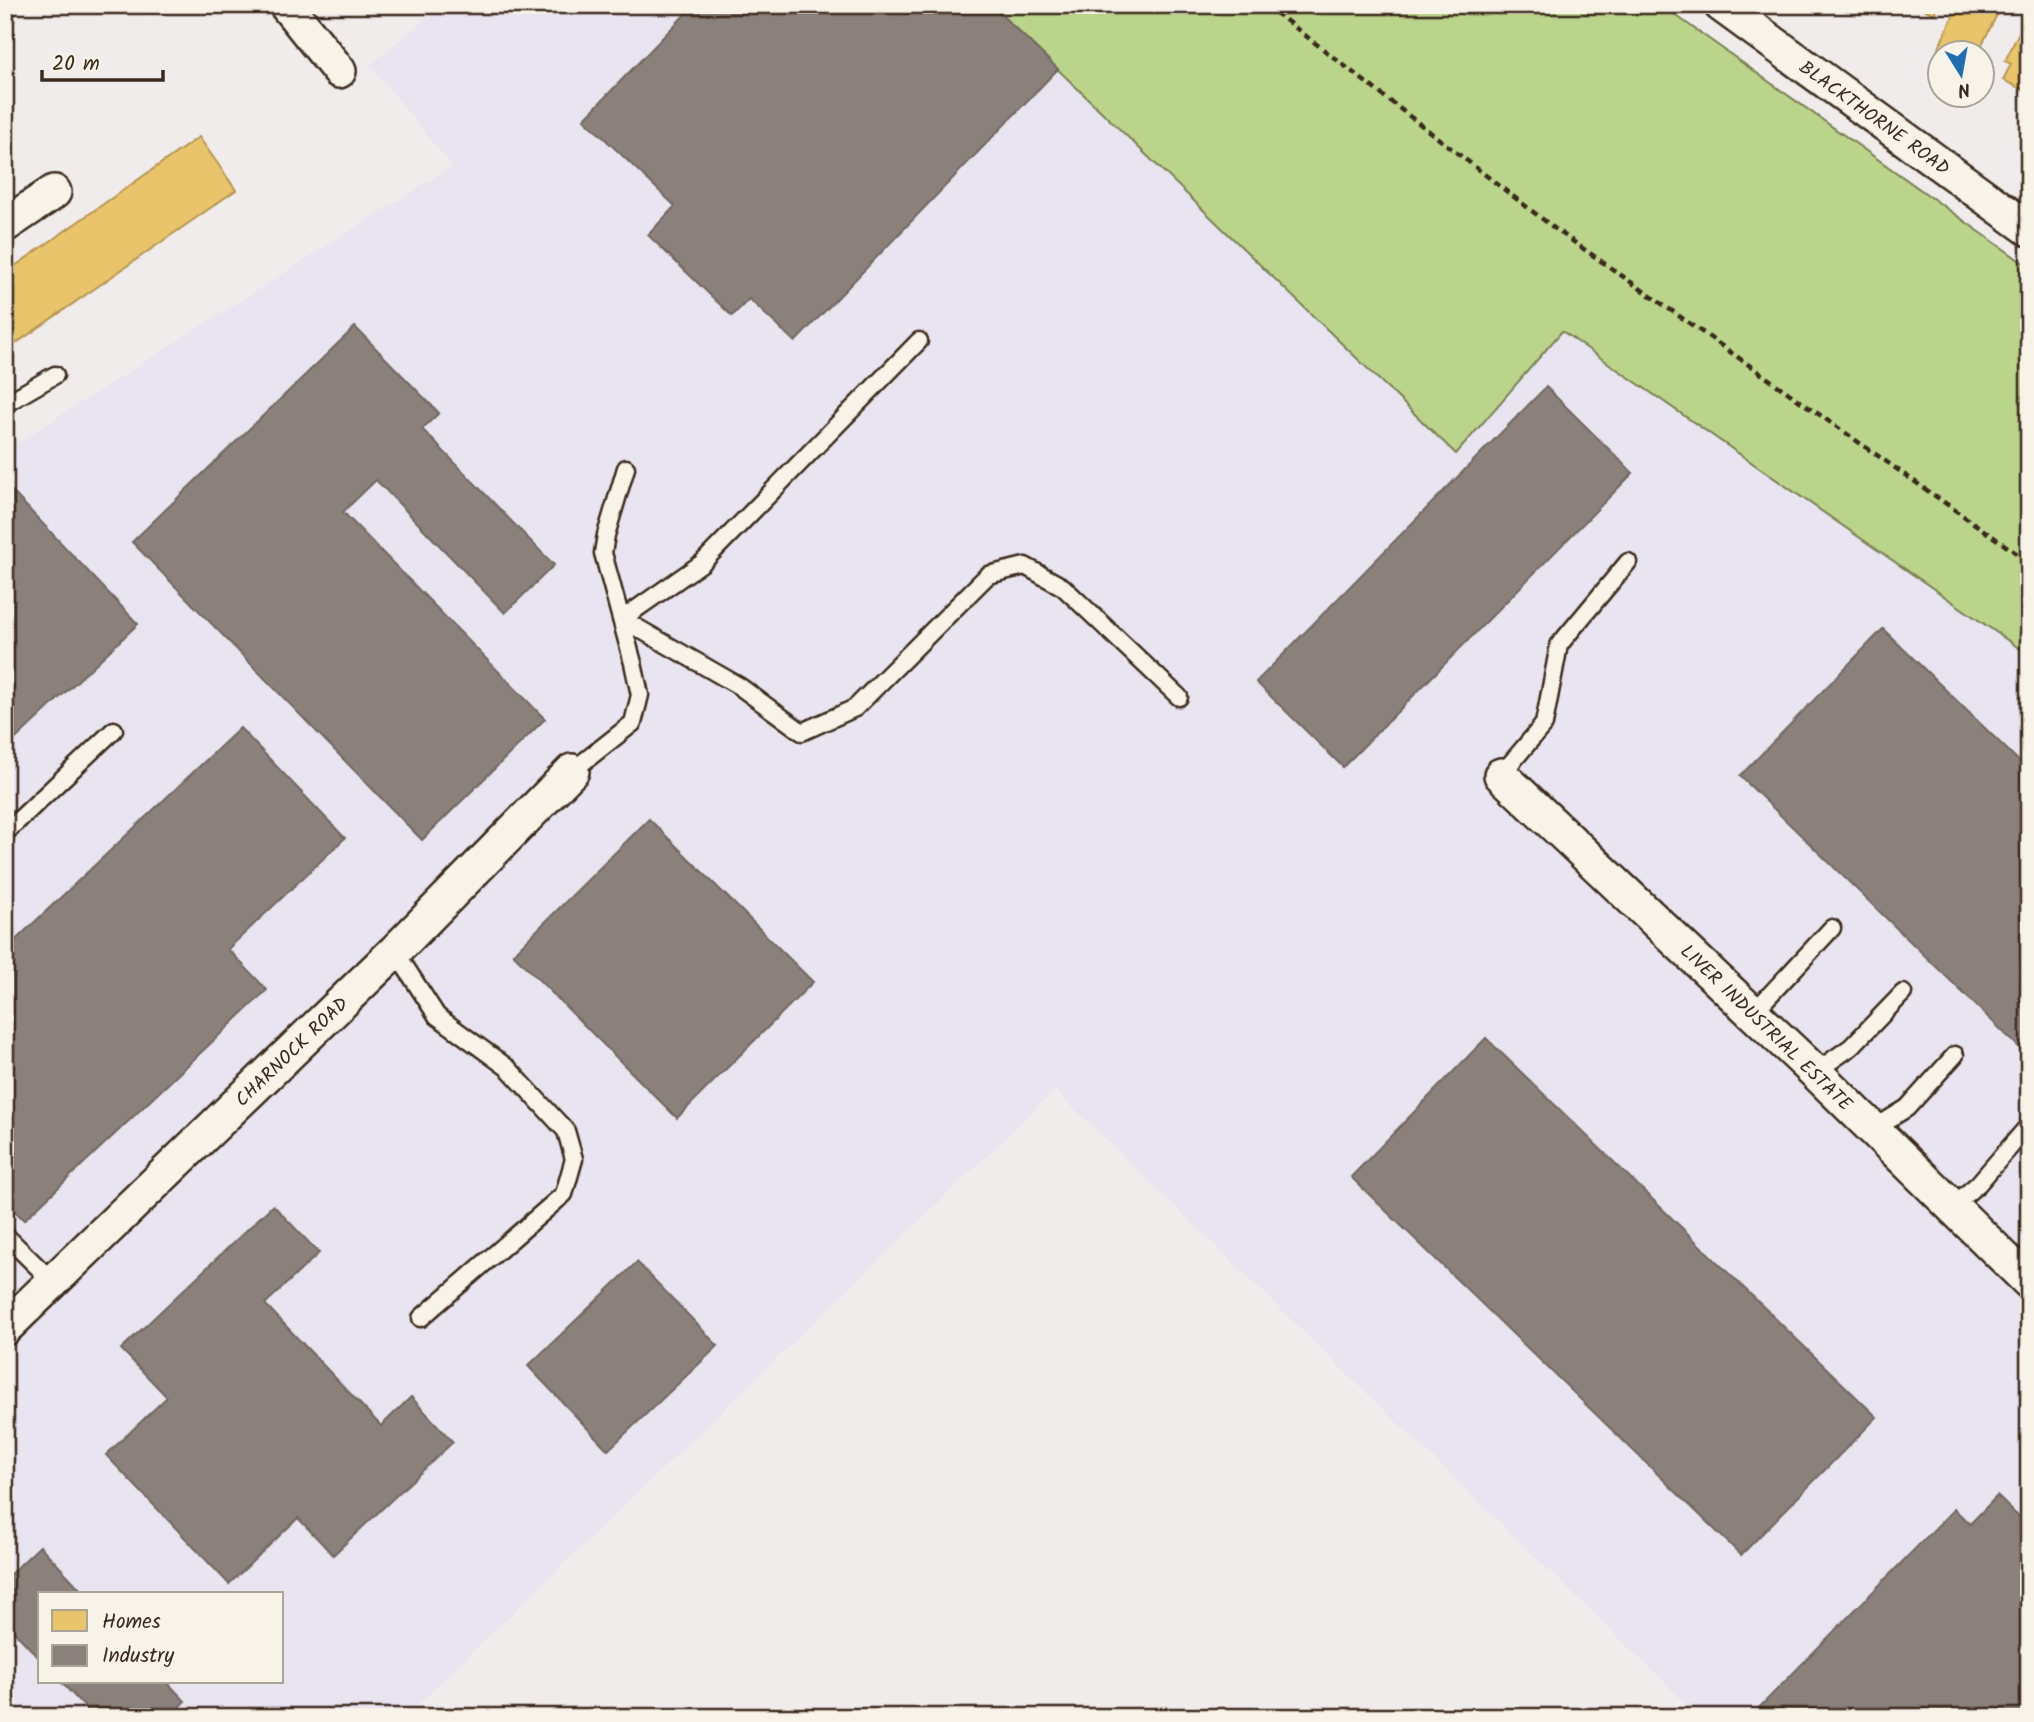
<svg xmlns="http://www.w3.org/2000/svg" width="2034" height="1722" font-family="Kalam,sans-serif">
<rect width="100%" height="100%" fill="#f0ecec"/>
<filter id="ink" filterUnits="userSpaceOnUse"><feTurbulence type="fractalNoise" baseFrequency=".0143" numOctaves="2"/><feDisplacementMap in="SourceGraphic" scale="14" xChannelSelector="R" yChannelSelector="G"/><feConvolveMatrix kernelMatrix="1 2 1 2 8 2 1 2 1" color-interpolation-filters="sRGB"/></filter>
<g filter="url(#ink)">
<path fill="#e8e4f0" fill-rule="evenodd" d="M 442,5 L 991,5 L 1456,453 L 1562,331 L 2029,655 L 2029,1717 L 1700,1717 L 1055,1090 L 405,1717 L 5,1717 L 5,451 L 452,166 L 370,65 ZM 40,1594 L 282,1594 L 282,1682 L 40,1682 Z"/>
<path fill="#bbd48b" stroke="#7b7f54" stroke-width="2" d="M 991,5 L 1661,5 L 1664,7 L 2029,267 L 2029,655 L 1562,331 L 1456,454 Z"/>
<path fill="#e9c46a" stroke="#b59653" stroke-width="2" d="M 1915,5 L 1938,5 L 1934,14 Z
M 1958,5 L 2002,5 L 1978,52 L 1945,52 L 1938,49 Z
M 2026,18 L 2029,19 L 2029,93 L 2003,80 L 2011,64 L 2005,61 Z
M 199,137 L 236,190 L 5,351 L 5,273 Z"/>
<path fill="#8a817c" stroke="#726760" stroke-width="2" d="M 694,5 L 991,5 L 1058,69 L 795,342 L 749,299 L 732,316 L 648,235 L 675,206 L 584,119 Z
M 355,327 L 439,413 L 422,429 L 554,565 L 505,613 L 376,480 L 343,512 L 545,719 L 422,840 L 132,542 Z
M 1546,387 L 1633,473 L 1343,767 L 1256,682 Z
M 6,485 L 138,624 L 5,749 L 5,486 Z
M 1883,629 L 2029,771 L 2029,1057 L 1740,776 Z
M 240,728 L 345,838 L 228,949 L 267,990 L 24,1220 L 5,1201 L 5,950 Z
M 649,819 L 813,982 L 677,1118 L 513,954 Z
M 1486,1038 L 1877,1417 L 1741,1555 L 1351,1177 Z
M 273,1205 L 319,1253 L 265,1304 L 381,1426 L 411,1397 L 453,1442 L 333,1555 L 298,1518 L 229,1584 L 106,1455 L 167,1397 L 121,1349 Z
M 637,1262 L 718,1346 L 608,1450 L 528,1366 Z
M 1997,1496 L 2029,1527 L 2029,1717 L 1750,1717 L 1954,1509 L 1970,1524 Z
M 40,1546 L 85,1594 L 40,1594 L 40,1659 L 5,1622 L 5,1579 Z
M 61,1682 L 167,1682 L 185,1701 L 169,1717 L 94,1717 Z"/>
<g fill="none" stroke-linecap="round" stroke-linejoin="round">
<g stroke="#3b2a1e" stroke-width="21">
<path id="lane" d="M 919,341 L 702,563 L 622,619 L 739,686 L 802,732 L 855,708 L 988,575 L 1025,566 L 1063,587 L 1179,697
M 5,404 L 55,375
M 572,771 L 633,723 L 640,695 L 633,663 L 603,553 L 606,535 L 626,468
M 1501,775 L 1544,724 L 1559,645 L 1628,562
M 5,833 L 114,730
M 395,951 L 437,1016 L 508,1068 L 566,1131 L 574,1159 L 564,1194 L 421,1318
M 1753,1013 L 1832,928
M 1815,1072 L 1851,1047 L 1903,993
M 1873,1129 L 1907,1108 L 1955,1055
M 1951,1207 L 1978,1184 L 2029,1125
M 5,1235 L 52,1281"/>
</g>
<g stroke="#3b2a1e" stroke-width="38">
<path id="street" d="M 286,5 L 339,71
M 1721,5 L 2029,229
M 5,225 L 54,192
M 1501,775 L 1815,1072 L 2029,1282
M 5,1328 L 395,951 L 572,771"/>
</g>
<path stroke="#3b2a1e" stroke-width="4.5" stroke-dasharray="7 5" stroke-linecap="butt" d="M 1266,5 L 1554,228 L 2029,562"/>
<use href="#lane" stroke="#f7f3e8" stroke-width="16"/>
<use href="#street" stroke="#f7f3e8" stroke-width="33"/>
</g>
</g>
<g text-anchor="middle" stroke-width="7" stroke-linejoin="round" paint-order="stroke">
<g font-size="19" fill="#3b2a1e" stroke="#f7f3e8">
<text transform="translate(1875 117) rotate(36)" y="7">BLACKTHORNE ROAD</text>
<text transform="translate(1767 1027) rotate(44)" y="7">LIVER INDUSTRIAL ESTATE</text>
<text transform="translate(291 1051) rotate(-44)" y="7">CHARNOCK ROAD</text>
</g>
</g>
<rect width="2034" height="1722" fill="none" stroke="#f7f3e8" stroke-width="28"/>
<rect x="14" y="14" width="2006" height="1694" fill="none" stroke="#3b2a1e" stroke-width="2.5" filter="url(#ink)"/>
<rect x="38" y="1592" width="245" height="91" fill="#f7f3e8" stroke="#aca397" stroke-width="2"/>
<rect x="52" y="1610" width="35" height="21" fill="#e9c46a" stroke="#aca397" stroke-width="2"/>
<text x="102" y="1628" font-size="21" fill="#3b2a1e">Homes</text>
<rect x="52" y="1645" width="35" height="21" fill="#8a817c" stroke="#aca397" stroke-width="2"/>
<text x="102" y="1662" font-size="21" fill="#3b2a1e">Industry</text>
<g transform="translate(1961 74) rotate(169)"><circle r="33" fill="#f7f3e8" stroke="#aca397" stroke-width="2"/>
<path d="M0-5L12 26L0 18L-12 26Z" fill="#1f6fb2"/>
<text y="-10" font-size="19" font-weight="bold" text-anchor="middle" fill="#3b2a1e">N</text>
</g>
<path d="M42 70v10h121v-10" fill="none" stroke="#3b2a1e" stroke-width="3.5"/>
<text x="52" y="70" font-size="21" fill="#3b2a1e" stroke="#f7f3e8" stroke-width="5" paint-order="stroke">20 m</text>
</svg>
